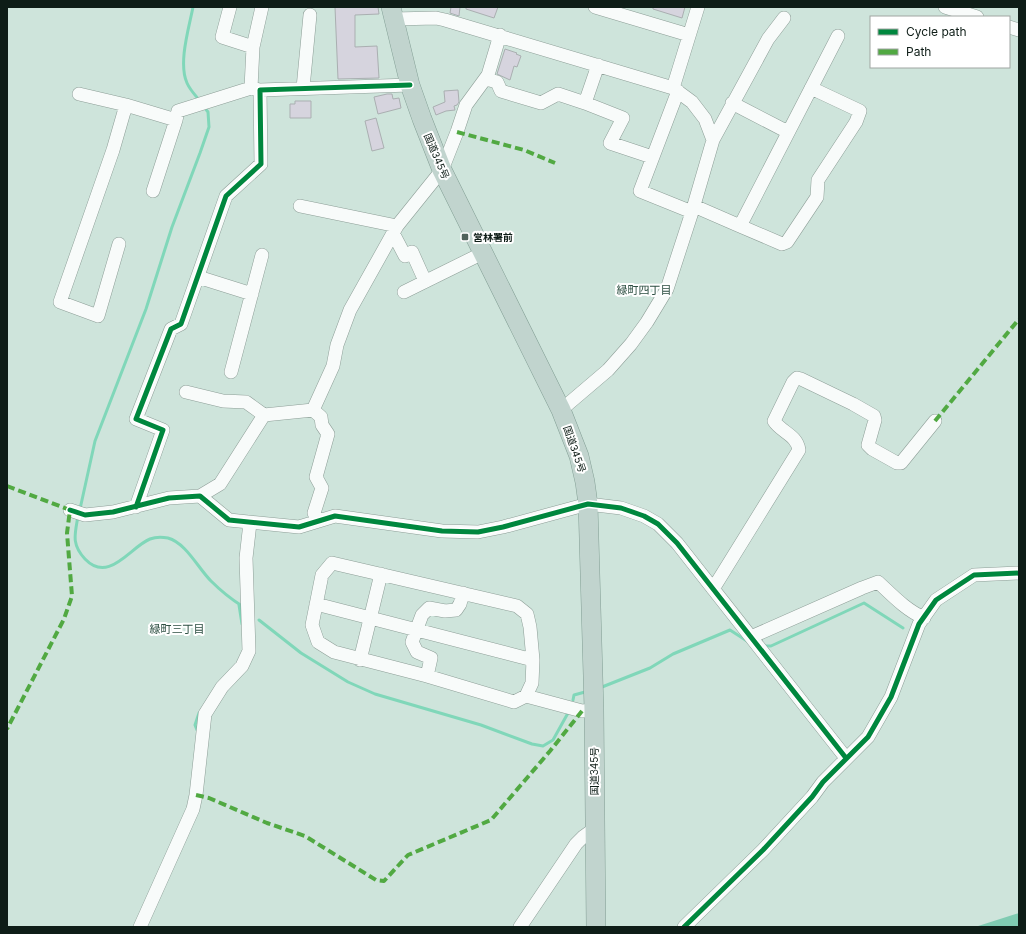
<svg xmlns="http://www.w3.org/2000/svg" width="1026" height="934" font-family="Inter,'Noto Sans JP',sans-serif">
<rect width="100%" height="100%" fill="#cee4db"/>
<path fill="#80cbb2" d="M 1019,913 L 1019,927 L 975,927 Z"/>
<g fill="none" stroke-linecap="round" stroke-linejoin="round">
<path stroke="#80d7b9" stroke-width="3" d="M 193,7 C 189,28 178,63 187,83 C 190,90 196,96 200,101
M 80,509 L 95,441 L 146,309 L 172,227 L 200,153 L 209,127 L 208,112 L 204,107
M 78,516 C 75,534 71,544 85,559 C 109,584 130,547 150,539 C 155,537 163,537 168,538 C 186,543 198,568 211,581 C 220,590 231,599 242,606
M 239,605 L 242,624
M 259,620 L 301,653 L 348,682 L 375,694 L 481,725 L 532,744 L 543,746 L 553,740 L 568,713
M 763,646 L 771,646 L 864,603 L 903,628
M 602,687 L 650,668 L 673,654 L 730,630 L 747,641
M 573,700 L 574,695 L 585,692
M 197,730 L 195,725 L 199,713"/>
</g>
<path fill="#d6d4de" stroke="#aaafb1" d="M 335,7 L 378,7 L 379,14 L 355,15 L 355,47 L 377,46 L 379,78 L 338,79 Z
M 451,7 L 460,7 L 459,16 L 450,13 Z
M 466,7 L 498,7 L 494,18 L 466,9 Z
M 653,7 L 685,7 L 682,18 L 653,9 Z
M 505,49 L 517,53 L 516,54 L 521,56 L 517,67 L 514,66 L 510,80 L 497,74 Z
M 458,90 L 459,102 L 457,105 L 454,106 L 455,110 L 446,111 L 436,115 L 433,107 L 445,102 L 444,91 Z
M 387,94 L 392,94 L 393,99 L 399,98 L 401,108 L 378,114 L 374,97 Z
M 295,101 L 311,101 L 311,118 L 290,118 L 290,104 L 295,104 Z
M 376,118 L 384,148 L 372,151 L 365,121 Z"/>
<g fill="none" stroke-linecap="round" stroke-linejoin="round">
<g stroke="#8d9e97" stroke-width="14">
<path id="minor" d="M 230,7 L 222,37 L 253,47
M 595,7 L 689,35
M 945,7 L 977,17
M 394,19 L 436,18 L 445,20 L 673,88 L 698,7
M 1009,27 L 1019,30
M 486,79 L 497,82 L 501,91 L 541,103 L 558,94 L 585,103 L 598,65
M 251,88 L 253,47 L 262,7
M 303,88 L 310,15
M 673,88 L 692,102 L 705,119 L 713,140
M 678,91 L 640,191 L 692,212
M 79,94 L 126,105
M 585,103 L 623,118 L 610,143 L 652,157
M 732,103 L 788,132
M 153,191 L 176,120
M 300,206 L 397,226
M 694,206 L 740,226 L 838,36
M 740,226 L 782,244 L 787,242 L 817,197 L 818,180 L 856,122 L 860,111 L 811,88
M 393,233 L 405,256 L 412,252 L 425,281
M 119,244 L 98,316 L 60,302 L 113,150 L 126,105 L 176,120 L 178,111 L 251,88 L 260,90
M 198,277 L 252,294
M 404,292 L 483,253
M 231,372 L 262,255
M 186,392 L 223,401 L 246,402 L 264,415
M 561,410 L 608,370 L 631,344 L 647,322 L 667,289 L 692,212 L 713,140 L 768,39 L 784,18
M 200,496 L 220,484 L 264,415 L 313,410
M 136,507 L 163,430 L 136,419 L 171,329 L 181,324 L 226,196 L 261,164 L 260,90 L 410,85
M 70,510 L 85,515 L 113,512 L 169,498 L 200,496 L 229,520 L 299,527 L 335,516 L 442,531 L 478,532 L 503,527 L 588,504 L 621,508 L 644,516 L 658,524 L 677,543 L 846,758
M 319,521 L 314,513 L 322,488 L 316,477 L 328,434 L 322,425 L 321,417 L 313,410 L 333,366 L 337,345 L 350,310 L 397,226 L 442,170 L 457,132 L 466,105 L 488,75 L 500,35
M 332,563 L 517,606 L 527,614 L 530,627 L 533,660 L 532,683 L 526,696 L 514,702 L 427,676 L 334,652 L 318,642 L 312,625 L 322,575 Z
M 713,589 L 799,450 C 797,435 781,432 774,421 L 793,382 L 797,378 L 801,379 L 853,404 L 874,416 L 875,420 L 868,445 L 872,449 L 897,463 L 901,463 L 935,421
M 316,604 L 533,660
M 751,637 L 862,588 L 878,582 C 893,596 906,610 924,618
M 360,660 L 381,574
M 427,676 L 431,658 L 417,652 L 412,642 L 422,615 L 429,608 L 445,611 L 456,610 L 460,604 L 463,593
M 526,696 L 582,711 L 594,710
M 140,927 L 193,809 L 196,795 L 205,714 L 222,687 L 242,666 L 249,651 L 246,558 L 250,523
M 520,927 L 576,844 L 583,837 L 594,829
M 684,927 L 763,850 L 812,797 L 823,782 L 868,737 L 891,697 L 919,624 L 936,600 L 974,575 L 1019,573"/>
</g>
<g stroke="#829e94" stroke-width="20">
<path id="highway" d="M 391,7 L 410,85 L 422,119 L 442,170 L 561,410 L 579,456 L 585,482 L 588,504 L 594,710 L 596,927"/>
</g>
<use href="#minor" stroke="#f8fbfa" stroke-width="13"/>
<use href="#highway" stroke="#c1d4ce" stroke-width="19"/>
<path stroke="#51a942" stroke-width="4" stroke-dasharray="8 4" stroke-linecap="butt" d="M 457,132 L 524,150 L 555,163
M 935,421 L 1019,319
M 7,486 L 70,510 L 67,533 L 72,596 L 64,619 L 7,729
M 196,795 L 209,798 L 267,823 L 305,836 L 376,880 L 384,881 L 408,855 L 491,820 L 550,751 L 582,711"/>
<g stroke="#fff" stroke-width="8">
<path id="cycleway" d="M 136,507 L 163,430 L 136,419 L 171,329 L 181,324 L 226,196 L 261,164 L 260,90 L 410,85
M 70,510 L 85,515 L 113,512 L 169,498 L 200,496 L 229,520 L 299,527 L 335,516 L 442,531 L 478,532 L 503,527 L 588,504 L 621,508 L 644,516 L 658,524 L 677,543 L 846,758
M 684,927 L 763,850 L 812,797 L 823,782 L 868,737 L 891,697 L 919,624 L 936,600 L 974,575 L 1019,573"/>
</g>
<use href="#cycleway" stroke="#00873e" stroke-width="5"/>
</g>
<rect fill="#51635c" stroke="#fff" stroke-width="1.5" x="461" y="233" width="8" height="8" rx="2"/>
<g text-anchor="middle" stroke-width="4" stroke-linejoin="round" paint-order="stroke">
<g font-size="10" fill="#0e1d17" stroke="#fff">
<text transform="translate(437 156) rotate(67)" y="4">国道345号</text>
<text transform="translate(575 449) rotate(71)" y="4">国道345号</text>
<text transform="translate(594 771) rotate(-90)" y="4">国道345号</text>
</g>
<g font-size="10" font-weight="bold" fill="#0e1d17" stroke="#fff" text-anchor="start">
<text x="473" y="241">営林署前</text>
</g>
<g font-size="11" fill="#2d4f42" stroke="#fff">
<text x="644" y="294">緑町四丁目</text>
<text x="177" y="633">緑町三丁目</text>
</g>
</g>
<rect width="1026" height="934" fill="none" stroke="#0e1d17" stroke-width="16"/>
<rect x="870" y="16" width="140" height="52" fill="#ffffff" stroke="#9fa5a2"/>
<rect x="878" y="29" width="20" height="6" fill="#00873e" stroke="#9fa5a2"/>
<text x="906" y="36" font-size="12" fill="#0e1d17">Cycle path</text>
<rect x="878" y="49" width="20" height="6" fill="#51a942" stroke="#9fa5a2"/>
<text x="906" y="56" font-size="12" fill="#0e1d17">Path</text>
</svg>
